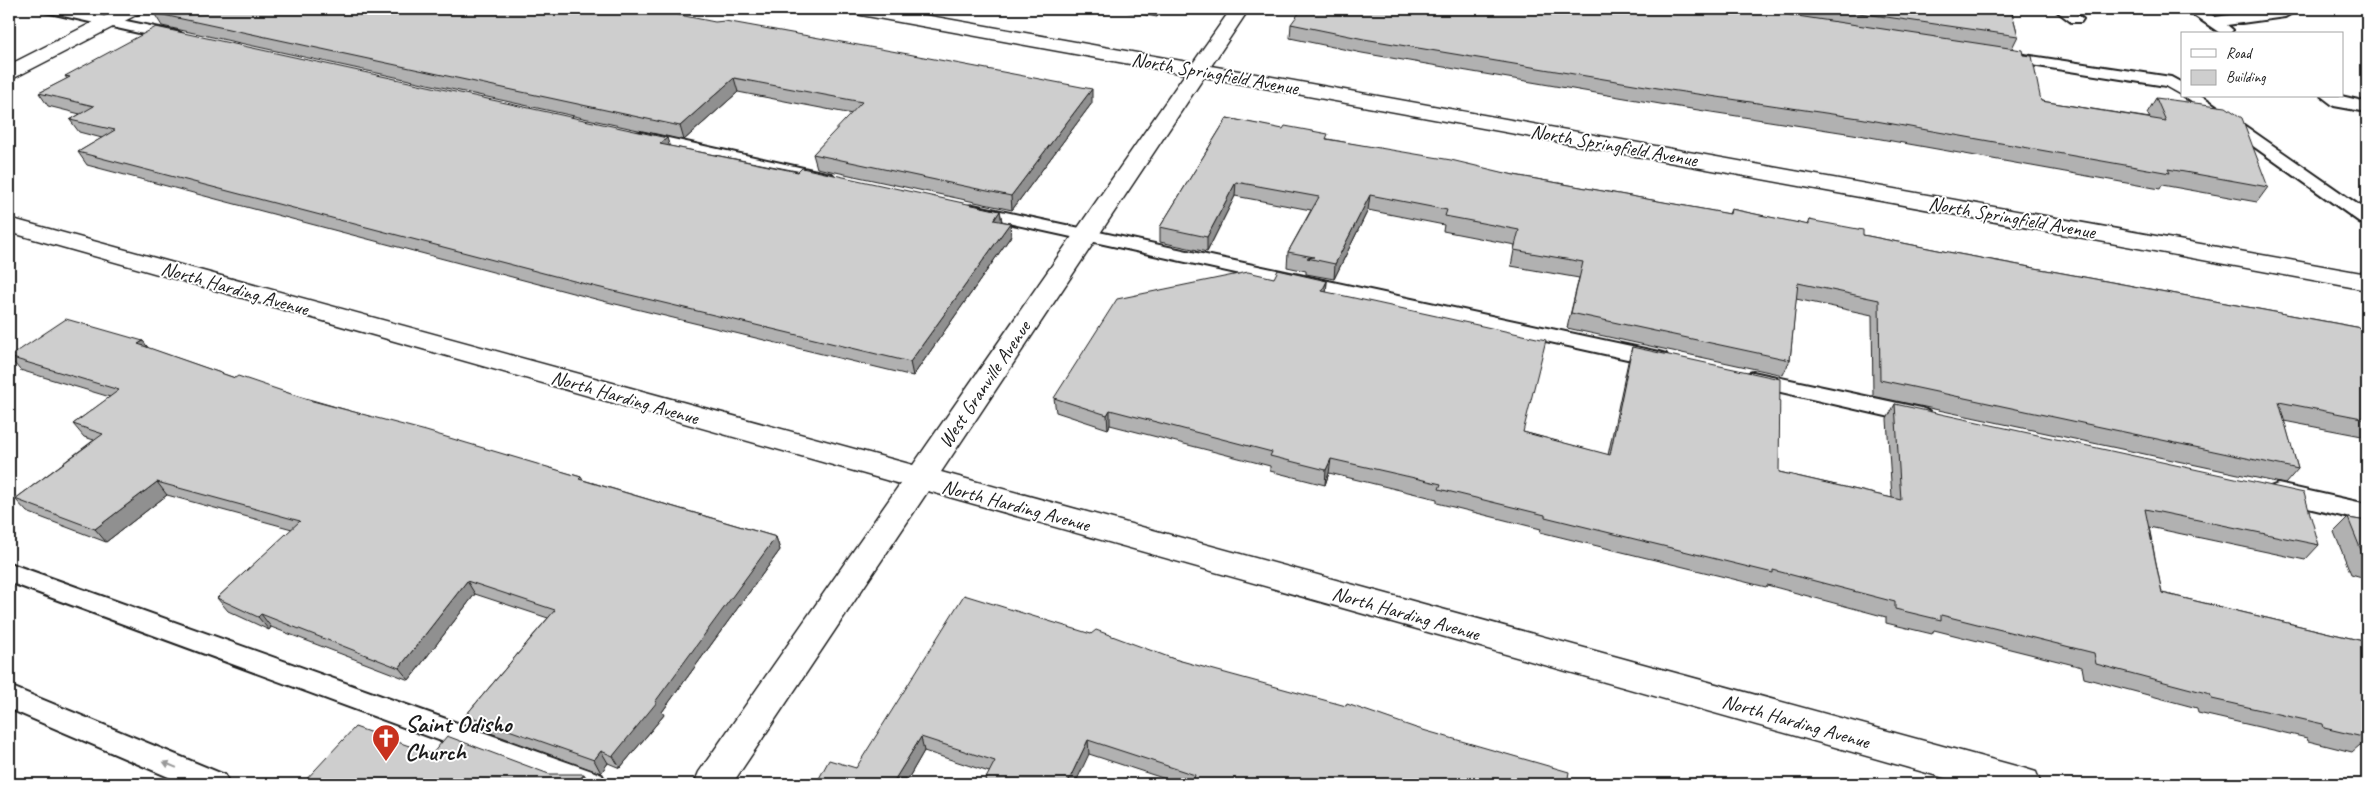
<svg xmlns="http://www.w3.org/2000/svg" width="2376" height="793" font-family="Caveat,sans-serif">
<rect width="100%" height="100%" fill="#fff"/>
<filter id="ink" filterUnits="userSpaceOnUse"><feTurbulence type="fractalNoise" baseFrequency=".02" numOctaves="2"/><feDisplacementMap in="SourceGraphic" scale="10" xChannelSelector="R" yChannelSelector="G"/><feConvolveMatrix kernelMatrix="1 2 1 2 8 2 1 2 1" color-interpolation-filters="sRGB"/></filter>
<g filter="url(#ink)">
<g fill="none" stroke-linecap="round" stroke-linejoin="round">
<g stroke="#1c1c1c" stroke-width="4">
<path id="lane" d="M 43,9 L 69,9 L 179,32 L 187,37 L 179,42 L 50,13 L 45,12 Z
M 2054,9 L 2071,9 L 2083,19 L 2081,22 L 2071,22 Z
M 2185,9 L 2202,9 L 2215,17 L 2272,9 L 2289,9 L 2292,13 L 2285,17 L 2227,25 L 2233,30 L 2230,33 L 2220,33 Z
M 2004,52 L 2171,77 L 2182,83 L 2182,95 L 2166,86 L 1999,60 L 1996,57 Z
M 2183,96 L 2202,96 L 2367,211 L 2367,224 L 2361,223 Z
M 2321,96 L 2341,96 L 2367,102 L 2367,112 L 2334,106 Z
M 641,132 L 826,173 L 832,174 L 835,178 L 832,182 L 826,183 L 635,141 L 633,137 L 635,133 Z
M 973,205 L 1659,352 L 1666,354 L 1669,359 L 1666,364 L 1659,366 L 967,214 L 964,210 L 967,206 Z
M 1753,372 L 1921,408 L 1929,411 L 1932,416 L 1929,421 L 1921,424 L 1746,384 L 1743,379 L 1746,374 Z
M 2278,484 L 2367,504 L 2367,522 L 2270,499 L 2267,493 L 2270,487 Z
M 9,563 L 592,771 L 602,775 L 606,784 L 558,784 L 9,582 Z
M 12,687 L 225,775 L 229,784 L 185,784 L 12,710 L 9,711 L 9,688 Z"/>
</g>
<g stroke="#1c1c1c" stroke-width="3">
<path id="street" d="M 119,9 L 143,9 L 140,13 L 16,77 L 9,79 L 9,65 Z
M 852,9 L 891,9 L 1193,63 L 1231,9 L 1249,9 L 1211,66 L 2367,274 L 2367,290 L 1204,77 L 941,472 L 2023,768 L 2036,772 L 2041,784 L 1966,784 L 928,491 L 732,784 L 694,784 L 699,772 L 900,484 L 9,232 L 9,218 L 913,465 L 1185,74 L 861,15 L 854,13 Z"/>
</g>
<use href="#lane" fill="#fff" fill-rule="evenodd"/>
<use href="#street" fill="#fff" fill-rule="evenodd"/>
</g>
<path fill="#b1b1b1" stroke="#1c1c1c" d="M 1113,9 L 1163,9 L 1157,17 Z
M 1538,9 L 2011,9 L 2018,36 L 2012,48 L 2023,55 L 2041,101 L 2150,118 L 2147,113 L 2156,98 L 2268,187 L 2257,202 L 2162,185 L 2160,189 L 1853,134 L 1666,105 L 1362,53 L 1290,38 L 1291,24 L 1537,11 Z
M 154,13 L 1092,103 L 1012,210 L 817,168 L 813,154 L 852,114 L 738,92 L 684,140 L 162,26 Z
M 65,76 L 667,138 L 669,146 L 1000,211 L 1002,221 L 1010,223 L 1011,236 L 913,376 L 603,301 L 87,165 L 78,152 L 102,138 L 79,132 L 70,120 L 80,114 L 48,106 L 39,93 L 67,79 Z
M 1227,118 L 1328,139 L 1514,175 L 1729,214 L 1731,209 L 1807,225 L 1809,220 L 1863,235 L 1948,252 L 2367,329 L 2367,437 L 2284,421 L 2298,469 L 2285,484 L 1873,396 L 1872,315 L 1796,299 L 1790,360 L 1783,375 L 1567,328 L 1579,278 L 1511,266 L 1515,245 L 1443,231 L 1444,225 L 1368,210 L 1334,279 L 1306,274 L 1306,271 L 1287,267 L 1288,252 L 1311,210 L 1235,196 L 1207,252 L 1160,242 L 1160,227 Z
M 1274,278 L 1327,281 L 1326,292 L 1523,432 L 1608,455 L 1628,362 L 1632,347 L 1779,472 L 1892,498 L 1887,419 L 1895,404 L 2319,545 L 2305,560 L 2149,527 L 2162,593 L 2367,642 L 2367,747 L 2360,745 L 2352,752 L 2308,741 L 2307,738 L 2198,713 L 2197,708 L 2084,678 L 2082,667 L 1934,630 L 1932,634 L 1886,623 L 1886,617 L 1767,585 L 1766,587 L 1540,532 L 1541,529 L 1437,503 L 1437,499 L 1329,473 L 1325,485 L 1270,471 L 1270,466 L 1110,425 L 1108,429 L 1056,412 L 1054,398 Z
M 143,341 L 148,348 L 235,378 L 581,477 L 583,480 L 776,537 L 780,550 L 662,712 L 664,715 L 620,768 L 608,763 L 601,773 L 474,727 L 466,715 L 548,618 L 475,594 L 409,680 L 271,627 L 269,630 L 228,611 L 217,598 L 292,529 L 167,495 L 106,542 L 27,512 L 15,499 L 94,440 L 84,437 L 73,424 L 110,397 L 20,370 L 9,357 Z
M 2348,518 L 2367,521 L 2367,590 L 2362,577 L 2351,574 L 2334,532 Z
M 1091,634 L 1174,659 L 1569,784 L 1181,784 L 1089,754 L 989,772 L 924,751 L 905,784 L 816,784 L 856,768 Z"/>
<path fill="#909090" stroke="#1c1c1c" d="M 1157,9 L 1163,9 L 1157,17 Z
M 734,78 L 738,92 L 684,140 L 680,126 Z
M 1092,89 L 1092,103 L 1012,210 L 1011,196 Z
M 667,138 L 671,151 L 660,144 Z
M 1236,182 L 1235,196 L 1207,252 L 1207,237 Z
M 1370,195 L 1368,210 L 1334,279 L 1335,264 Z
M 1000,211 L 1002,224 L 994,220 Z
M 1010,223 L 1011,236 L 913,376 L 910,362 Z
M 1327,281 L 1326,295 L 1322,291 Z
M 143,341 L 153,354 L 138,344 Z
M 1110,410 L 1110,425 L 1108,429 L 1107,415 Z
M 1331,459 L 1329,473 L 1325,485 L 1326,470 Z
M 157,482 L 167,495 L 106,542 L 95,529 Z
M 776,537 L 780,550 L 662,712 L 664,715 L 620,768 L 613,756 Z
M 467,581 L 475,594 L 409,680 L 399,668 Z
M 261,614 L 271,627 L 269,630 L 258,617 Z
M 921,737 L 924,751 L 905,784 L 892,784 Z
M 1088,740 L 1089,754 L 1075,784 L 1067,784 Z
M 601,751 L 608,763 L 601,773 L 594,760 Z
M 584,774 L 590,784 L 576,784 Z"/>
<path fill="#cecece" stroke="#1c1c1c" d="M 162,9 L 649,9 L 715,22 L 725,21 L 908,54 L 1092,89 L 1011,196 L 813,154 L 862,102 L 734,78 L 680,126 L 154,13 Z
M 1302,9 L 1526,9 L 1537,11 L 1538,9 L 1751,9 L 2022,50 L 2023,55 L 2032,56 L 2041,101 L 2166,121 L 2156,98 L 2226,107 L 2242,118 L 2268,187 L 2168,169 L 2170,173 L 1859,118 L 1670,90 L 1364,39 L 1291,24 Z
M 1831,9 L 2011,9 L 2018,36 Z
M 156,27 L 667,138 L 660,144 L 798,172 L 802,168 L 1000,211 L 994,220 L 1010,223 L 910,362 L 597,287 L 78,152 L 115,130 L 70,120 L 94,106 L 39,93 L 70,77 L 65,76 Z
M 1227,118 L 1283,129 L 1285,126 L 1328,134 L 1326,139 L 1451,160 L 1514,175 L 1730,214 L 1731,209 L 1809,225 L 1809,220 L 1863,230 L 1863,235 L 1948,252 L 2367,329 L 2367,419 L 2279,402 L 2298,469 L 1880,380 L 1879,300 L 1798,283 L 1790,360 L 1571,313 L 1583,262 L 1514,250 L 1519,230 L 1445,216 L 1447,210 L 1370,195 L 1335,264 L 1307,258 L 1314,257 L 1288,252 L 1319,197 L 1236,182 L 1207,237 L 1160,227 Z
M 1278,270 L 1327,281 L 1322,291 L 1546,340 L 1523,432 L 1610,455 L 1632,347 L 1780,379 L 1779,472 L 1901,500 L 1895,404 L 2304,493 L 2319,545 L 2145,509 L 2162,593 L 2367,642 L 2367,729 L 2365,729 L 2367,738 L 2324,728 L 2323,724 L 2212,699 L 2210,694 L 2096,664 L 2094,653 L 1941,615 L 1941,620 L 1895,609 L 1895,602 L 1773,570 L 1773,573 L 1545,517 L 1545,515 L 1439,489 L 1441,484 L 1331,459 L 1326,470 L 1270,456 L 1272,452 L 1110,410 L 1107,415 L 1054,398 L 1117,299 L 1248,272 L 1274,278 Z
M 66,319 L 143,341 L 138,344 L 235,378 L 238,376 L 309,400 L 426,431 L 581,477 L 579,479 L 776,537 L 655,702 L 657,702 L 613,756 L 601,751 L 594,760 L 466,715 L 555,610 L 467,581 L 399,668 L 261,614 L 258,617 L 217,598 L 300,521 L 157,482 L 95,529 L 15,499 L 103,434 L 73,424 L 119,390 L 9,357 Z
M 2348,518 L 2367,521 L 2367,561 L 2365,560 Z
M 964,595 L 1091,634 L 1096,630 L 1174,659 L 1346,706 L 1347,704 L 1416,728 L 1569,772 L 1567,784 L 1569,784 L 1192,784 L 1195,775 L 1088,740 L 1067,784 L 983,784 L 995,761 L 921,737 L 892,784 L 816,784 L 829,760 L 856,768 Z
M 355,727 L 432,754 L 447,736 L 549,774 L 584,774 L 576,784 L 302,784 Z"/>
<defs><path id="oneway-solid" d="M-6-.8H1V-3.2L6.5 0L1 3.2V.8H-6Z" transform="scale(1.25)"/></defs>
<use fill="#999" href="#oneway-solid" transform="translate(170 765) rotate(-157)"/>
</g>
<defs>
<g id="church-pin" transform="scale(1.4375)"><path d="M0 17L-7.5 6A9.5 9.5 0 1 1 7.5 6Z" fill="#c8321e" stroke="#fff"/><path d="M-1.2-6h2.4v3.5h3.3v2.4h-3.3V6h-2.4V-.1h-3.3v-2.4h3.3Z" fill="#fff"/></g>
</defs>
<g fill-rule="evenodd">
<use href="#church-pin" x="386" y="738"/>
</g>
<g text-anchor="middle" stroke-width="4" stroke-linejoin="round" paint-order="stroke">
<g font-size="20" fill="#1c1c1c" stroke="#fff">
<text transform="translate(1215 73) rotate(10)" y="7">North Springfield Avenue</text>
<text transform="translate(1614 145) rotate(10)" y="7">North Springfield Avenue</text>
<text transform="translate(2012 217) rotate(10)" y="7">North Springfield Avenue</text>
<text transform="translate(235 288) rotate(16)" y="7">North Harding Avenue</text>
<text transform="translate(984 384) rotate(-56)" y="7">West Granville Avenue</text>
<text transform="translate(625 397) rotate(16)" y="7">North Harding Avenue</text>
<text transform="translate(1016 505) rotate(15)" y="7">North Harding Avenue</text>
<text transform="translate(1406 613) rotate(16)" y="7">North Harding Avenue</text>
<text transform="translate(1796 721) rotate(16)" y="7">North Harding Avenue</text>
</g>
<g font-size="24" font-weight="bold" fill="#1c1c1c" stroke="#fff" text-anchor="start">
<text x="405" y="732">Saint Odisho<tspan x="405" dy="28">Church</tspan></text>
</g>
</g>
<rect width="2376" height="793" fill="none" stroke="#fff" stroke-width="30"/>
<rect x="15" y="15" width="2346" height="763" fill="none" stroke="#1c1c1c" stroke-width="2" filter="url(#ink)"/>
<rect x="2181" y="32" width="162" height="65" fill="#ffffff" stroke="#a4a4a4"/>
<rect x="2191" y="49" width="25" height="8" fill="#ffffff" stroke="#a4a4a4"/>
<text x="2226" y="58" font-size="15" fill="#1c1c1c">Road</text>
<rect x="2191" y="70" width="25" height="15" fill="#cecece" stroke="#a4a4a4"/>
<text x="2226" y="82" font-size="15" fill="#1c1c1c">Building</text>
</svg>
